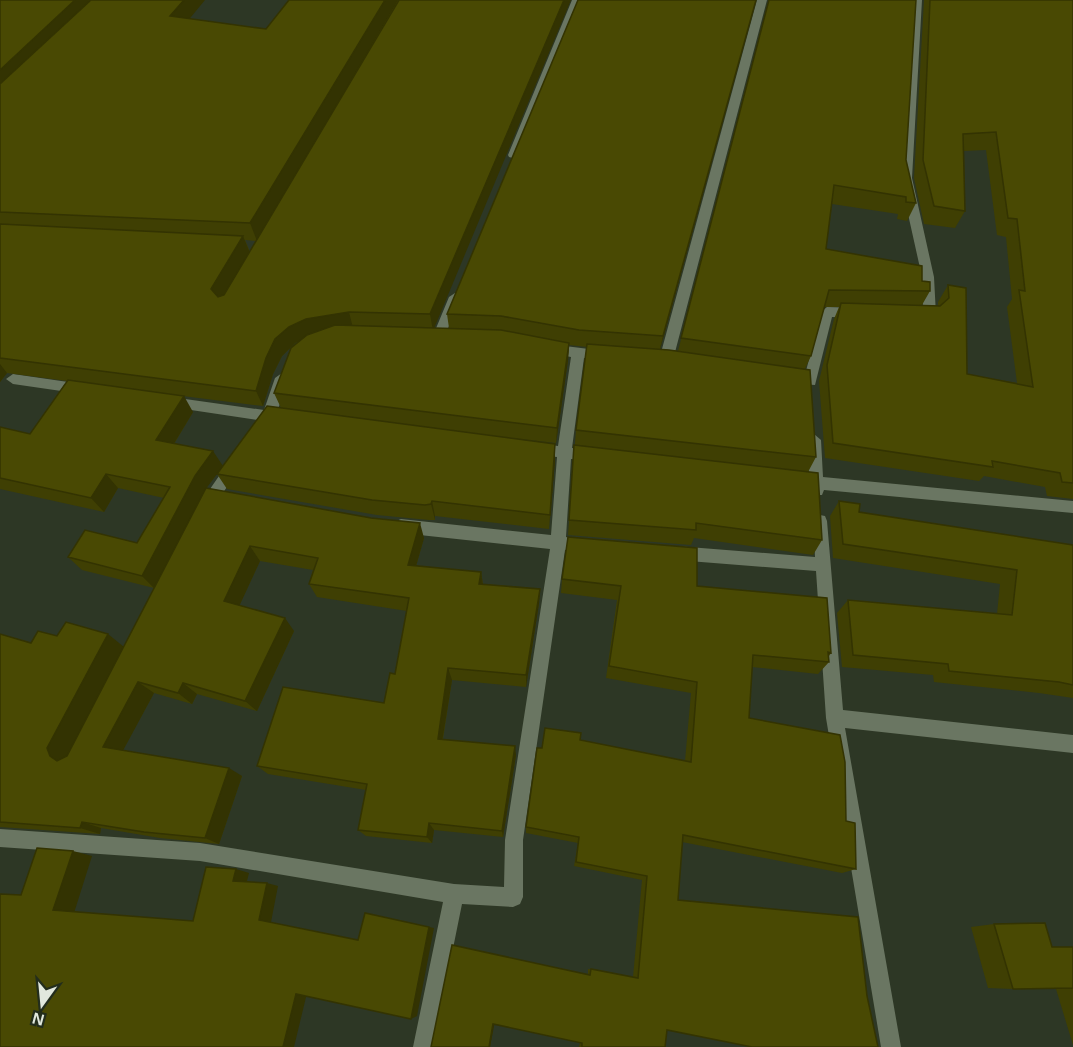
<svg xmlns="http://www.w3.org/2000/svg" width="1073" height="1047" font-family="Helvetica,sans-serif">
<rect width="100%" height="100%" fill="#2d3725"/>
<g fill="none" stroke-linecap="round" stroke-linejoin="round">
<path fill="#6a7662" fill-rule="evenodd" d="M 572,0 L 582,0 L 518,155 L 513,158 L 509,157 L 508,155 Z
M 757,0 L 767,0 L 673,360 L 666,365 L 659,360 Z
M 912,0 L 922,0 L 912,178 L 934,277 L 936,315 C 932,322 919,322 915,315 L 917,312 L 923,310 L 922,277 L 900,178 Z
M 455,293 L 461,297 L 444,338 L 443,341 L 433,341 L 432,338 L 449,297 Z
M 827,307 L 858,308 L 864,313 L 858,318 L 832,317 L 815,385 L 788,383 L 786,379 L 788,375 L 805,375 L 821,312 Z
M 549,344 L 605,351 L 612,356 L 605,361 L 584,358 L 572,448 L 593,450 L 600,456 L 593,462 L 571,459 L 566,537 L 573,539 L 576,544 L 573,549 L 565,550 L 523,840 L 523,897 L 520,904 L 513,907 L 462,904 L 433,1047 L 413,1047 L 443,902 L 200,861 L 0,847 L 0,829 L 200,843 L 454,884 L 504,887 L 505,840 L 550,549 L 401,533 L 396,531 L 393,526 L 396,521 L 401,519 L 551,535 L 557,457 L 537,455 L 530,449 L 537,443 L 558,446 L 571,357 L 544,352 L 542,349 Z
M 282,373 L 289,378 L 277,412 L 283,414 L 285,418 L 283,422 L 272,423 L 262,431 L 255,425 L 258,420 L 171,407 L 164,402 L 171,397 L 264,410 L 275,378 Z
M 13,374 L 82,384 L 89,389 L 82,394 L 13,384 L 6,379 Z
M 814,434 L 821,440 L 823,477 L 1073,501 L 1073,513 L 824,490 L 822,495 L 812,495 L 810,488 L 794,485 L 792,481 L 794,477 L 809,476 L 807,440 Z
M 233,461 L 238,463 L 240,467 L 238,471 L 211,510 L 201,510 L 199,506 L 201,502 L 228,463 Z
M 820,515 L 825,516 L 827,521 L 843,710 L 1073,735 L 1073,753 L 845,728 L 901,1047 L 881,1047 L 826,718 L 816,571 L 676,560 L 671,558 L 668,553 L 671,548 L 676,546 L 815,557 L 813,521 L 815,516 Z"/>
</g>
<path fill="#3f3f03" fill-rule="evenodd" d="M 0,0 L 190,19 L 266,29 L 399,0 L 434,328 L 449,328 L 447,314 L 578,0 L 756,0 L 660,349 L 678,351 L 769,0 L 906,160 L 916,203 L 907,221 L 897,219 L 898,214 L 832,204 L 826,249 L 922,281 L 930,291 L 922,305 L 938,306 L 938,302 L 948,285 L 967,374 L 1017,383 L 1007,307 L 1012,299 L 1006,237 L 997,235 L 986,150 L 964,151 L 965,211 L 955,228 L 924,224 L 914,178 L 924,0 L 1073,0 L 1073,499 L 1047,496 L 1045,487 L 984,476 L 979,481 L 825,458 L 819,381 L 834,319 L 839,307 L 824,307 L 811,356 L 805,369 L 816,457 L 808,472 L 822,540 L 813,555 L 694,538 L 691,545 L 568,535 L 576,430 L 587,347 L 569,345 L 568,360 L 556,443 L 501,437 L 555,460 L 549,529 L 435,516 L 435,520 L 429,520 L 377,515 L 227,489 L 217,474 L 206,488 L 424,538 L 416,566 L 481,572 L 483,584 L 540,589 L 539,603 L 526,687 L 452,680 L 443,739 L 516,755 L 503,837 L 434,830 L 432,843 L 366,836 L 358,830 L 366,790 L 268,774 L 257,766 L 384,703 L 395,674 L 407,611 L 317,597 L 309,584 L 313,570 L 260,561 L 239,606 L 294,631 L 257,711 L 197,694 L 192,704 L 154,693 L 123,750 L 242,776 L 219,844 L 160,838 L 101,828 L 100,834 L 0,827 L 0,634 L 31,643 L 57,636 L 124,647 L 154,588 L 82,570 L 68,557 L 137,543 L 164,498 L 118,488 L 104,512 L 0,489 L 0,427 L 30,434 L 67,381 L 7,373 L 0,382 ZM 245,240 L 256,241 L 250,252 ZM 299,341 L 274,393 L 281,408 L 222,466 L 174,444 L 193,412 L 143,391 L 263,406 L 273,374 L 282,356 L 295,343 Z
M 839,501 L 859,512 L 1073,545 L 1073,698 L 1039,693 L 934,682 L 933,675 L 842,667 L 837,613 L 848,600 L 997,614 L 1000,584 L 833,558 L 830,516 Z
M 562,579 L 697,586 L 831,653 L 829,656 L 829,662 L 818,674 L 752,667 L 749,718 L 846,821 L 856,869 L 842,873 L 682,842 L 665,1047 L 579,1047 L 580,1042 L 494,1024 L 490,1047 L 431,1047 L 588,974 L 588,969 L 633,977 L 642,880 L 574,866 L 578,843 L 526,833 L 526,827 L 542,748 L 580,740 L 685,761 L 691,693 L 606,678 L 617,600 L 561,593 Z
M 994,924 L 1052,947 L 1073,947 L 1073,1045 L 1056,989 L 1013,989 L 988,988 L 971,927 Z"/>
<path fill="#333302" d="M 75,0 L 102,0 L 0,98 L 0,70 Z
M 184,0 L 205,0 L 177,34 L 170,16 Z
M 385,0 L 398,0 L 257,241 L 250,223 Z
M 564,0 L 571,0 L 433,331 L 430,314 Z
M 756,0 L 659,353 L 663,336 Z
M 243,236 L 250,253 L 219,306 L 211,289 Z
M 349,312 L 353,328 L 312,335 L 295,343 L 282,356 L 273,374 L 263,406 L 256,391 L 266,358 L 275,339 L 289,327 L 306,319 Z
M 569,343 L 568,360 L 556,443 L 557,428 Z
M 0,364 L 7,373 L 0,382 Z
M 184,396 L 193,412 L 167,455 L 156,440 Z
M 555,444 L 555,460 L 549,529 L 550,515 Z
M 213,451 L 223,466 L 205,490 L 154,588 L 142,576 L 195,476 Z
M 106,474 L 118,488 L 104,512 L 91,498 Z
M 432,501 L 435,516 L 435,520 L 431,504 Z
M 420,523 L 424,538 L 412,580 L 408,565 Z
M 250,546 L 260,561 L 235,615 L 224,601 Z
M 481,572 L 483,586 L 479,584 Z
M 540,589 L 539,603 L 526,687 L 526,675 Z
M 285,618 L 294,631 L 257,711 L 245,701 Z
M 108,634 L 124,647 L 67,757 L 57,761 L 50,756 L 47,748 Z
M 448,668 L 452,680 L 441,748 L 438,739 Z
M 138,682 L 154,693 L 120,756 L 103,747 Z
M 183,683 L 197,694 L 192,704 L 178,693 Z
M 515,746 L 516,755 L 503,837 L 502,831 Z
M 229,768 L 242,776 L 219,844 L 205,838 Z
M 82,822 L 101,828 L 100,834 L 80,828 Z
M 429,823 L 434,830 L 432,843 L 427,837 Z
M 73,851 L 92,856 L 74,913 L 53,910 Z
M 236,869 L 249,873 L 246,885 L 233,881 Z
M 267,883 L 278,886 L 271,922 L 259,920 Z
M 429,927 L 434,928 L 417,1016 L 411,1019 Z
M 307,993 L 294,1047 L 283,1047 L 296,994 Z
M 495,1021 L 490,1047 L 489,1047 L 493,1024 Z"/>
<path fill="#494903" stroke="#333302" stroke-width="1.5" d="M 0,0 L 75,0 L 0,70 Z
M 91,0 L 184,0 L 170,16 L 266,29 L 289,0 L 385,0 L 250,223 L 0,212 L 0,84 Z
M 399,0 L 564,0 L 430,314 L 349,312 L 306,319 L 289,327 L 275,339 L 266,358 L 256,391 L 0,358 L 0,224 L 243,236 L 211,289 L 218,297 L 224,295 Z
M 578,0 L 756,0 L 663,336 L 579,330 L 501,316 L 447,314 Z
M 769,0 L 916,0 L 906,160 L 916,203 L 906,202 L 906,197 L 834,185 L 826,249 L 922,266 L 922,281 L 930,282 L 930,291 L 829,290 L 811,356 L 681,338 Z
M 930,0 L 1073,0 L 1073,483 L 1062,482 L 1060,473 L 992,461 L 993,467 L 833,443 L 827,365 L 841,303 L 940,306 L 949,298 L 948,285 L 966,288 L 967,374 L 1033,387 L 1019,290 L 1025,291 L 1017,219 L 1008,218 L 996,132 L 963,134 L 965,211 L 934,206 L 923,160 Z
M 335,325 L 501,330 L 569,343 L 557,428 L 274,393 L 291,348 L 307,335 Z
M 587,344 L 669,350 L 810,370 L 816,457 L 576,430 Z
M 68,380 L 184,396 L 156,440 L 213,451 L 195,476 L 142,576 L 68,557 L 85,530 L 137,543 L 170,487 L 106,474 L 91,498 L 0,478 L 0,427 L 30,434 Z
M 267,406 L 555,444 L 550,515 L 432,501 L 431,504 L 425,505 L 372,500 L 217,474 Z
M 574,445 L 818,473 L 822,540 L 696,523 L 696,530 L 569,520 Z
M 206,488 L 371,518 L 420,523 L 408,565 L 481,572 L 479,584 L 540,589 L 526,675 L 448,668 L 438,739 L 515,746 L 502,831 L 429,823 L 427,837 L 358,830 L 367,784 L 257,766 L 283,687 L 384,703 L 390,673 L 395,674 L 409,598 L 309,584 L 318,558 L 250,546 L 224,601 L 285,618 L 245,701 L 183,683 L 178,693 L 138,682 L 103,747 L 229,768 L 205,838 L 144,832 L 82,822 L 80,828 L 0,822 L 0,634 L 31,643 L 38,631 L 57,636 L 66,622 L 108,634 L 47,748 L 50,756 L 57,761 L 67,756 Z
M 839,501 L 860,504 L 859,512 L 1073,545 L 1073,685 L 1059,682 L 949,671 L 948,664 L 853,655 L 848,600 L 1012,615 L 1017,570 L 843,544 Z
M 568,537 L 697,548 L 697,586 L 827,598 L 831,653 L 828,652 L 829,662 L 753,655 L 749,718 L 840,735 L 845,762 L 846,821 L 855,823 L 856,869 L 683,835 L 678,900 L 858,917 L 867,996 L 878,1047 L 752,1047 L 667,1030 L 665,1047 L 582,1047 L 582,1043 L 493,1024 L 489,1047 L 431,1047 L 452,945 L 590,975 L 591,969 L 638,978 L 647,876 L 576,862 L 579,837 L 526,827 L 537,748 L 542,748 L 545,728 L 581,733 L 580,740 L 691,762 L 697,682 L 609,666 L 621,586 L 562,579 Z
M 37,848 L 73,851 L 53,910 L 193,921 L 206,867 L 236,869 L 233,881 L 267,883 L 259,920 L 358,940 L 365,913 L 429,927 L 411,1019 L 296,994 L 283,1047 L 0,1047 L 0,894 L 21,895 Z
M 1045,923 L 1052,947 L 1073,947 L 1073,988 L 1013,989 L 994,924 Z"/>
<g transform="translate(42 1005) rotate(195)" stroke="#232d1c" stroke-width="4.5" paint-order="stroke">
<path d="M0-4.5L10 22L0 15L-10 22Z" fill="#e1e8dd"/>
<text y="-9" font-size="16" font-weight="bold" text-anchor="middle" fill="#e1e8dd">N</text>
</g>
</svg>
